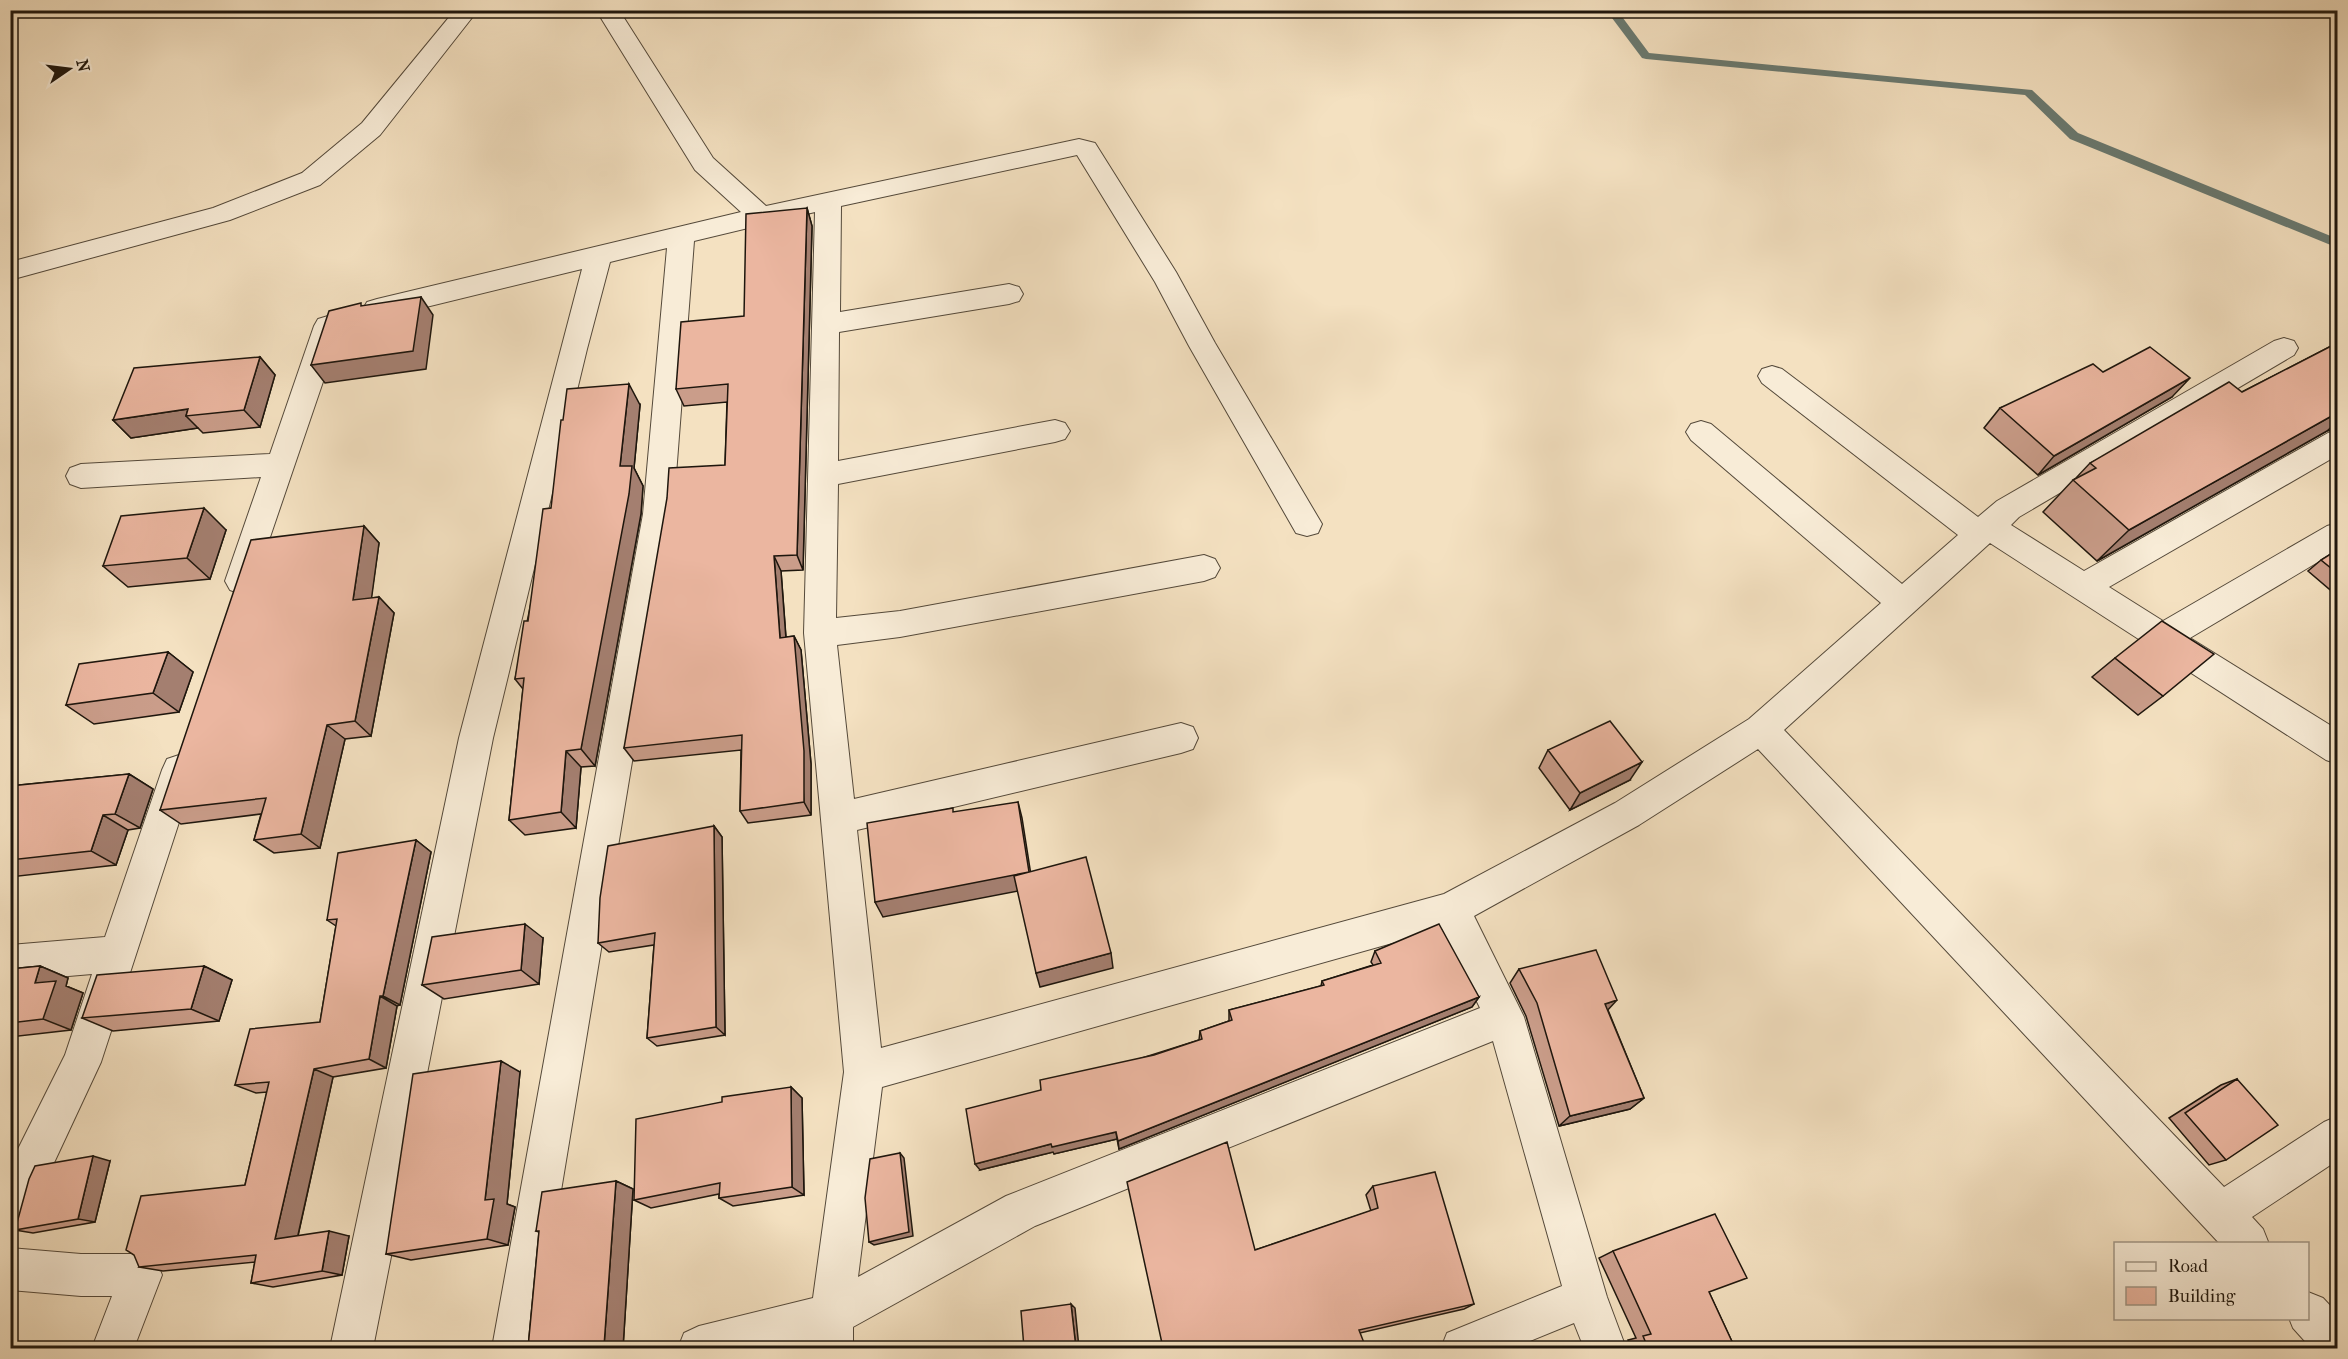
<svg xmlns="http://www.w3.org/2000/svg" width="2348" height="1359" font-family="'IM FELL French Canon',serif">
<rect width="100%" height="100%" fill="#f4e1c1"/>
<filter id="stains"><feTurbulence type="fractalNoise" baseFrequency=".00333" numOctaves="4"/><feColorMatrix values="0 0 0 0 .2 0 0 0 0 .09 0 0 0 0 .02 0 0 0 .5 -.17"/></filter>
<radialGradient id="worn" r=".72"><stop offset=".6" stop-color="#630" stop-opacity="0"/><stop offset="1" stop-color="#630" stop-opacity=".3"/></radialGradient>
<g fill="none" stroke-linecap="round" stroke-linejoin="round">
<path fill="#6a7a71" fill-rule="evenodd" d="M 1606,10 L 1617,10 L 1649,53 L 2032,90 L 2078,133 L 2338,239 L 2338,248 L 2070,139 L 2025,95 L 1646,59 L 1642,58 Z"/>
<g stroke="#54493a" stroke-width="2">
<path id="minor" d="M 455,10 L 478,10 L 380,135 L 320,185 L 230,220 L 10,280 L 10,262 L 213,208 L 302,173 L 362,123 Z
M 596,10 L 619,10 L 713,158 L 766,206 L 1079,139 L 1095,143 L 1176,272 L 1215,343 L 1322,524 L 1318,533 L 1307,536 L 1296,533 L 1189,346 L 1155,282 L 1077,155 L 841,206 L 840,312 L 1009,284 L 1019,287 L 1023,294 L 1019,301 L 1009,304 L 839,332 L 838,461 L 1055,420 L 1065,423 L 1070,431 L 1065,439 L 1055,442 L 838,484 L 836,618 L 900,611 L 1204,555 L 1215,559 L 1220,568 L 1215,577 L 1204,581 L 900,637 L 837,645 L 854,799 L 1181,723 L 1193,727 L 1198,738 L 1193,749 L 1181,753 L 857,830 L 881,1048 L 1444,894 L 1615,803 L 1749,719 L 1881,603 L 1691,440 L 1686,432 L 1691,424 L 1701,421 L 1711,424 L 1902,584 L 1958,535 L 1762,383 L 1758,376 L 1762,369 L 1772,366 L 1782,369 L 1978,517 L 1997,501 L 2274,341 L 2284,338 L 2294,341 L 2298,348 L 2294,355 L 2019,517 L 2011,525 L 2084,571 L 2328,433 L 2338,430 L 2338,455 L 2109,587 L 2163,621 L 2327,526 L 2338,523 L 2338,550 L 2190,638 L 2338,730 L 2338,764 L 2326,760 L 1990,543 L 1784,730 L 2224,1187 L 2324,1122 L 2338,1116 L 2338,1160 L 2252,1217 L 2263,1229 L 2269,1244 L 2220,1244 L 1758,749 L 1639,825 L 1474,916 L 1524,1017 L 1607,1297 L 1626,1348 L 1584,1348 L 1574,1323 L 1513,1348 L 1441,1348 L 1447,1333 L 1562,1286 L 1493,1041 L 1035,1226 L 853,1327 L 853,1348 L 811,1348 L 810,1342 L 784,1348 L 678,1348 L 684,1333 L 699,1326 L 813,1298 L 844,1072 L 804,633 L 815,212 L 694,241 L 673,514 L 535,1348 L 492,1348 L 643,514 L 667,248 L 610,262 L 587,349 L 493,738 L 373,1348 L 330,1348 L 459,738 L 582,269 L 377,319 L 367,316 L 363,309 L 367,302 L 377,299 L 741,212 L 695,170 ZM 1442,929 L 1480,1008 L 1006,1196 L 858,1277 L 882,1087 Z
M 328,316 L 338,319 L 342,326 L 252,590 L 241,594 L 230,590 L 225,581 L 261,477 L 81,488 L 70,484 L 66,476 L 70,468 L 81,464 L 270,454 L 314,326 L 318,319 Z
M 179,755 L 191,759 L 196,770 L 101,1062 L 25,1225 L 10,1230 L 10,1165 L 65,1055 L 92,974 L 10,981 L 10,945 L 105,937 L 162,770 L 167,759 Z
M 10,1248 L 81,1254 L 141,1254 L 156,1260 L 162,1275 L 134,1348 L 92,1348 L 112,1296 L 81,1296 L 10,1290 Z
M 2308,1292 L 2323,1298 L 2338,1314 L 2338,1348 L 2311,1348 L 2293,1328 L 2289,1318 L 2308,1318 Z"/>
</g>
<use href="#minor" fill="#f8ecd7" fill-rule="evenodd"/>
</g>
<path fill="#ca9d8a" stroke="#1e160d" stroke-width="1.5" d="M 807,208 L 812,226 L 803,570 L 781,571 L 786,637 L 794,636 L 801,650 L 811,764 L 811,815 L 748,823 L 740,811 L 741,750 L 634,761 L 624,748 L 725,465 L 727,402 L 684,406 L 676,389 L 744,316 Z
M 2337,343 L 2337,429 L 2327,431 L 2097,561 L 2043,512 L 2073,480 L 2076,478 L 2090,463 L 2242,392 Z
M 260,357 L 275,375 L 260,427 L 203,433 L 198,428 L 131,438 L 113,420 Z
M 2103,372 L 2172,397 L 2038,475 L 1984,428 L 2000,408 Z
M 640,405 L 634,468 L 643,486 L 641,514 L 595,766 L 581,767 L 576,828 L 525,835 L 509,820 L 523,689 L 515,679 L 551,508 Z
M 364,526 L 379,543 L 371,598 L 379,597 L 394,613 L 371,736 L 345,739 L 320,848 L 274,853 L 254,840 L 261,814 L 181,824 L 160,810 Z
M 226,530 L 210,579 L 128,587 L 103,566 Z
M 2337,550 L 2337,593 L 2335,594 L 2308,571 L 2321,560 Z
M 168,652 L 193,672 L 179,712 L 94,724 L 66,705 Z
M 2115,658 L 2163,696 L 2138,715 L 2092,677 Z
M 1548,750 L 1630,780 L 1570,810 L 1539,768 Z
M 129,774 L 153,789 L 140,828 L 128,830 L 116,865 L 10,877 L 10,786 Z
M 714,826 L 722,837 L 725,1035 L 657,1046 L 647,1038 L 654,945 L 609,952 L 598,943 Z
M 416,840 L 431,852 L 400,1005 L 397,1006 L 386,1068 L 333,1077 L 298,1236 L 349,1236 L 342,1275 L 273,1287 L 251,1283 L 255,1262 L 163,1271 L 139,1267 L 245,1185 L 267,1092 L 256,1093 L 235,1085 L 320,1022 L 336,926 L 327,920 Z
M 543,938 L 539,984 L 444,999 L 422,985 Z
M 1375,951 L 1479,997 L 1472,1007 L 1119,1149 L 1117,1139 L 1054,1154 L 1053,1152 L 980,1170 L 1041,1090 L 1199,1040 L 1200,1031 L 1229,1021 L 1229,1010 L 1321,986 L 1322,981 L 1373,965 L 1371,962 Z
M 40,966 L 68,978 L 66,986 L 83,993 L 71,1030 L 10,1037 L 10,969 Z
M 204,966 L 232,980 L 219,1021 L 113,1031 L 82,1018 Z
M 1519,969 L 1608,1010 L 1644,1098 L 1630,1109 L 1559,1126 L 1526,1016 L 1510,983 Z
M 520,1072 L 507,1204 L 515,1207 L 508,1245 L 411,1260 L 386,1254 Z
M 2237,1079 L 2226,1160 L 2209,1165 L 2169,1118 L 2221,1085 Z
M 791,1087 L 802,1098 L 804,1195 L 733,1206 L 719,1198 L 719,1194 L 651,1208 L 634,1200 Z
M 110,1161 L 95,1222 L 33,1233 L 15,1230 Z
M 616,1181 L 633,1189 L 623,1348 L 528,1348 L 539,1232 L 536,1231 Z
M 1373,1186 L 1474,1304 L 1464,1309 L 1360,1333 L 1255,1250 L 1371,1211 L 1366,1195 Z
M 1613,1251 L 1709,1292 L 1735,1348 L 1631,1348 L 1628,1340 L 1636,1338 L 1599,1258 Z"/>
<path fill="#a47f70" stroke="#1e160d" stroke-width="1.5" d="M 807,208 L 812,226 L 803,570 L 797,555 Z
M 421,297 L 433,315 L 426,369 L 325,383 L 311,365 Z
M 260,357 L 275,375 L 260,427 L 244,410 Z
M 2190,378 L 2172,397 L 2038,475 L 2054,456 Z
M 629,384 L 640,405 L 634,468 L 643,486 L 641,514 L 595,766 L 581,749 L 620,466 Z
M 188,409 L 186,416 L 198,428 L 131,438 L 113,420 Z
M 2337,413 L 2337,422 L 2327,431 L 2097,561 L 2129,530 Z
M 204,508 L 226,530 L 210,579 L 187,558 Z
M 364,526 L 379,543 L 369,617 L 353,600 Z
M 774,556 L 781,571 L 787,653 L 780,638 Z
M 379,597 L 394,613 L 371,736 L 355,721 Z
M 794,636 L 801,650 L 811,764 L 811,815 L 804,802 Z
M 168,652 L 193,672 L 179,712 L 153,693 Z
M 327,725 L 345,739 L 320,848 L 301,834 Z
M 566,751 L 581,767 L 576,828 L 561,812 Z
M 1642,762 L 1630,780 L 1570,810 L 1580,793 Z
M 129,774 L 153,789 L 140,828 L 115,814 Z
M 1018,802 L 1022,818 L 1033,888 L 883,917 L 875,902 Z
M 103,815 L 128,830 L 116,865 L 91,851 Z
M 714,826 L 722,837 L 725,1035 L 716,1027 Z
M 416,840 L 431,852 L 400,1005 L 383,996 Z
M 525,924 L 543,938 L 539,984 L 521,970 Z
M 1111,953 L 1113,968 L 1040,987 L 1036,973 Z
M 40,966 L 68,978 L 66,986 L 83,993 L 71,1030 L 43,1019 L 35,983 Z
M 204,966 L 232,980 L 219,1021 L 191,1009 Z
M 380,996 L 397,1006 L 386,1068 L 369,1059 Z
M 1479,997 L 1472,1007 L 1119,1149 L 1118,1141 Z
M 1617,1000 L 1605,1013 L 1605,1004 Z
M 501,1061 L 520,1072 L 507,1204 L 515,1207 L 508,1245 L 487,1239 L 485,1200 Z
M 314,1069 L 333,1077 L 296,1244 L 275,1239 Z
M 791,1087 L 802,1098 L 804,1195 L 792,1187 Z
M 1644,1098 L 1630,1109 L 1559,1126 L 1570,1116 Z
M 1116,1132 L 1117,1139 L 1054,1154 L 1053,1152 L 980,1170 L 975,1164 L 1051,1144 Z
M 900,1153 L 904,1158 L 913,1236 L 874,1245 L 869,1242 Z
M 93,1156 L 110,1161 L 95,1222 L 78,1219 Z
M 616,1181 L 633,1189 L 623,1348 L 616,1348 L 604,1346 Z
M 329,1231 L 349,1236 L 342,1275 L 322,1271 Z
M 1071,1304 L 1075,1308 L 1079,1348 L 1076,1348 Z"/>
<path fill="#ebb6a0" stroke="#1e160d" stroke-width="1.5" d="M 807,208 L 797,555 L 774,556 L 780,638 L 794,636 L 804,751 L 804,802 L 740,811 L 742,735 L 624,748 L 667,498 L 669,468 L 725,465 L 728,384 L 676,389 L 681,322 L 744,316 L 746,214 Z
M 421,297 L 413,351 L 311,365 L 329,311 L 361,303 L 361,306 Z
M 2337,343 L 2337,413 L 2129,530 L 2073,480 L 2096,468 L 2090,463 L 2229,382 L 2242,392 Z
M 2150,347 L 2190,378 L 2054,456 L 2000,408 L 2093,364 L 2103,372 Z
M 260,357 L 244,410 L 186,416 L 188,409 L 113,420 L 134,368 Z
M 629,384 L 620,466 L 632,466 L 629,494 L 581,749 L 566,751 L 561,812 L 509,820 L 524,678 L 515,679 L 524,621 L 528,621 L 543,509 L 551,508 L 561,420 L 563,420 L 567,389 Z
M 204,508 L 187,558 L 103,566 L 121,516 Z
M 364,526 L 353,600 L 379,597 L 355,721 L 327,725 L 301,834 L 254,840 L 266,798 L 160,810 L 251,540 Z
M 2337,550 L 2337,573 L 2321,560 Z
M 2162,621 L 2214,654 L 2163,696 L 2115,658 Z
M 168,652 L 153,693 L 66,705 L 79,664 Z
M 1610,721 L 1642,762 L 1580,793 L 1548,750 Z
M 129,774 L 115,814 L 103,815 L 91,851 L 10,860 L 10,786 Z
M 1018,802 L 1029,872 L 875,902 L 867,823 L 953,808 L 953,812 Z
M 714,826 L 716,1027 L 647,1038 L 655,933 L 598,943 L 600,898 L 608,846 Z
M 416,840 L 383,996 L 380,996 L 369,1059 L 314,1069 L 275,1239 L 329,1231 L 322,1271 L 251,1283 L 256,1255 L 139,1267 L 134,1255 L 126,1250 L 141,1196 L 245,1185 L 269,1082 L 235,1085 L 250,1029 L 320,1022 L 337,919 L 327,920 L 338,853 Z
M 1086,857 L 1111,953 L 1036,973 L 1014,876 Z
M 525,924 L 521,970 L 422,985 L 432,937 Z
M 1439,924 L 1479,997 L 1118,1141 L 1116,1132 L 1052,1147 L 1051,1144 L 975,1164 L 966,1109 L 1041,1090 L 1040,1080 L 1154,1055 L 1202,1039 L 1200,1031 L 1232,1020 L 1229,1010 L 1324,985 L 1322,981 L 1381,963 L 1375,951 Z
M 1596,950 L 1617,1000 L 1605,1004 L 1644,1098 L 1570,1116 L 1537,1003 L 1519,969 Z
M 40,966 L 35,983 L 56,981 L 43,1019 L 10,1023 L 10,969 Z
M 204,966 L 191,1009 L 82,1018 L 97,975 Z
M 501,1061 L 485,1200 L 494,1199 L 487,1239 L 386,1254 L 413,1074 Z
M 2237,1079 L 2278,1125 L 2226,1160 L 2185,1113 Z
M 791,1087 L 792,1187 L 719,1198 L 720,1183 L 634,1200 L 636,1119 L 722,1102 L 722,1097 Z
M 1227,1142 L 1255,1250 L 1378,1208 L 1373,1186 L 1435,1172 L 1474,1304 L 1359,1330 L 1366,1348 L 1163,1348 L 1127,1182 Z
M 900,1153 L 909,1232 L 869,1242 L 865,1198 L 870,1159 Z
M 93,1156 L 78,1219 L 15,1230 L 29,1179 L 35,1166 Z
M 616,1181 L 604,1346 L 592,1348 L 528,1348 L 539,1231 L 536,1231 L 542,1192 Z
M 1715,1214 L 1747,1278 L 1709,1292 L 1735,1348 L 1648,1348 L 1643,1336 L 1651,1334 L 1613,1251 Z
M 1071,1304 L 1076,1348 L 1024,1348 L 1021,1311 Z"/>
<rect width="2348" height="1359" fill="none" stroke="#f4e1c1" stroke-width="36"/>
<rect x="12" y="12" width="2324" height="1335" fill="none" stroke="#1e160d" stroke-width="3"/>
<rect x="18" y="18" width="2312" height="1323" fill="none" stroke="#1e160d" stroke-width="1.5"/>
<rect x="2114" y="1242" width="195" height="78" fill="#f8ecd7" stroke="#a19686" stroke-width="1.5"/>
<rect x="2126" y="1262" width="30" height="9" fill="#f8ecd7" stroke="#a19686" stroke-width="1.5"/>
<text x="2168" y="1272" font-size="18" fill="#1e160d">Road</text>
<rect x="2126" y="1287" width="30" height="18" fill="#ebb6a0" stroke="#a19686" stroke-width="1.5"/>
<text x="2168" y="1302" font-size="18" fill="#1e160d">Building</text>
<g transform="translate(69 69) rotate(76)" stroke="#f8ecd7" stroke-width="4.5" paint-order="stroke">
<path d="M0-4.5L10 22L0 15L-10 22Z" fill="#1e160d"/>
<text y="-9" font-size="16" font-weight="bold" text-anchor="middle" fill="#1e160d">N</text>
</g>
<rect width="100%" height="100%" filter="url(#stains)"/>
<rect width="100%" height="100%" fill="url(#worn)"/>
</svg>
